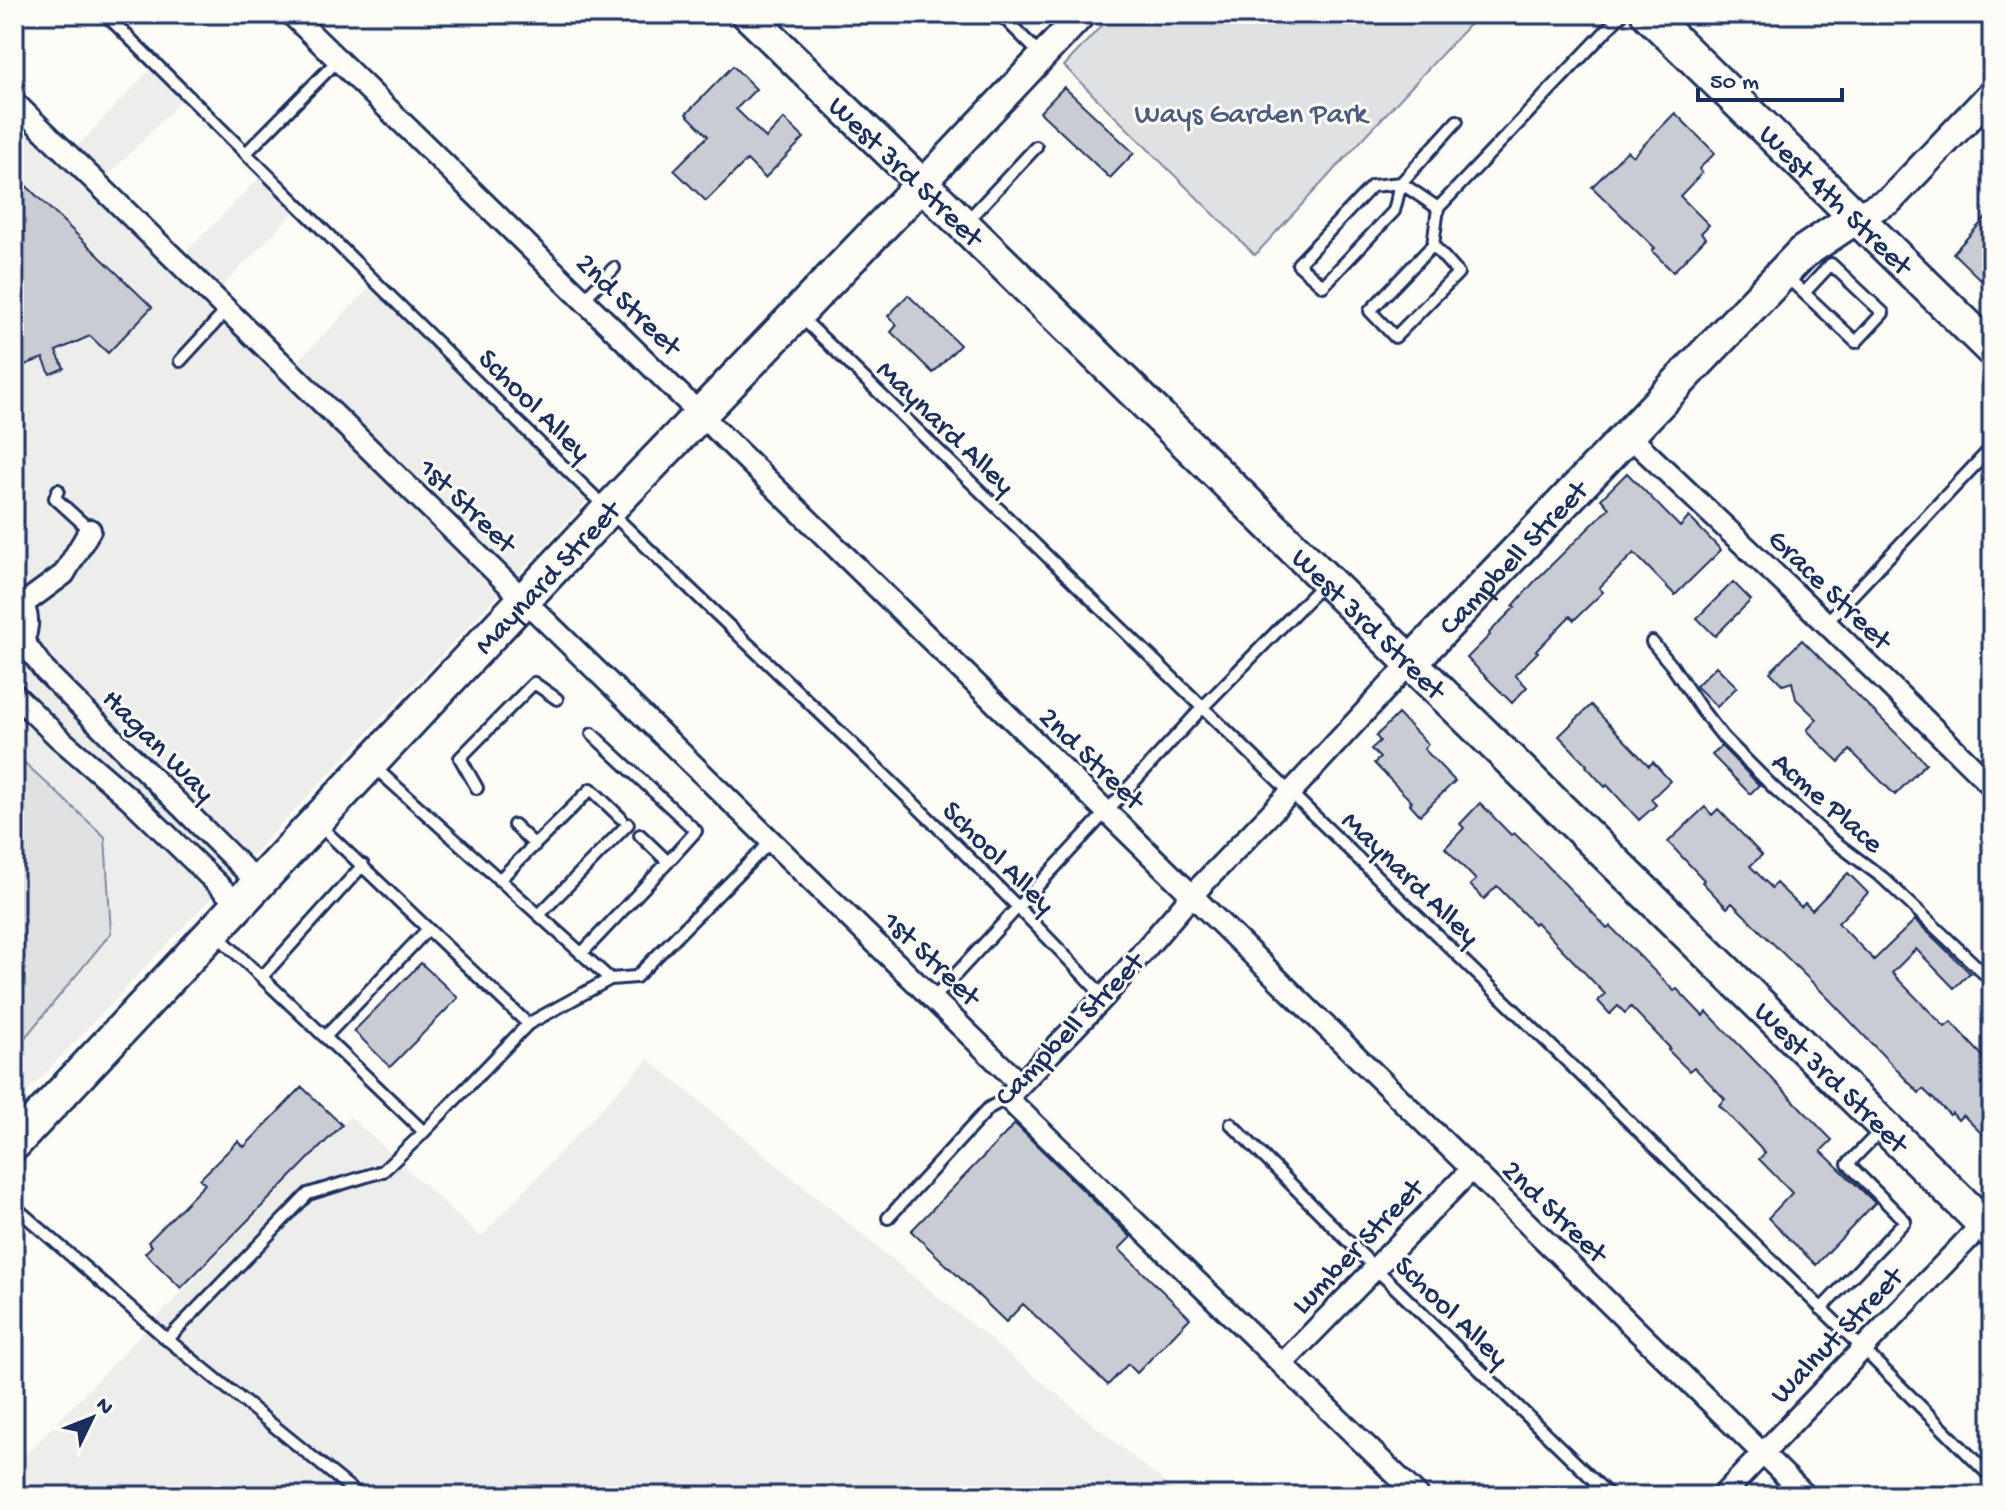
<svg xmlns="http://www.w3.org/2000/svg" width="2006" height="1510" font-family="'Gochi Hand',sans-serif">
<rect width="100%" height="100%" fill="#fdfcf7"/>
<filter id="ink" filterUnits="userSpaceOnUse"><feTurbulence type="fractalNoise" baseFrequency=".0125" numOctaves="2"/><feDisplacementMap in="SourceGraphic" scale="16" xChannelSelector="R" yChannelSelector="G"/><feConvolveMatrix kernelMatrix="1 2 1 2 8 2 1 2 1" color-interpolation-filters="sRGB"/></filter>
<g filter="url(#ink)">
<path fill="#edeeec" d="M 152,68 L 183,99 L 108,176 L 186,252 L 261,176 L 296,210 L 221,288 L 298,361 L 376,281 L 591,497 L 14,1106 L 14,95 L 77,146 Z
M 648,1059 L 1181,1496 L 14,1496 L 14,1467 L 350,1116 L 481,1237 Z"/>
<path fill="#e0e1e3" stroke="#7e88a0" stroke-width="2" d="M 1112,14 L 1479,14 L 1255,255 L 1064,66 Z
M 14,753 L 105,837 L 111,933 L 14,1051 Z"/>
<path fill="#c9ccd3" stroke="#1b2f5e" stroke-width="2" d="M 733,66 L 756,89 L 736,109 L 766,138 L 784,119 L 804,138 L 765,178 L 747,160 L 706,201 L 674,170 L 708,136 L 686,114 Z
M 1064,87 L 1134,153 L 1110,178 L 1040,112 Z
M 1675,113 L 1715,153 L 1699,169 L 1702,173 L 1680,196 L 1709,225 L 1701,233 L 1706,238 L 1673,272 L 1652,251 L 1655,248 L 1592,187 L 1627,151 L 1633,156 Z
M 14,174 L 152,307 L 108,353 L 90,336 L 56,351 L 64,368 L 50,374 L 43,358 L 14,369 Z
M 1992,211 L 1992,291 L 1953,253 Z
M 908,295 L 960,345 L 933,373 L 891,332 L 897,325 L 888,316 Z
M 1627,473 L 1680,527 L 1689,517 L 1721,550 L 1675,595 L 1634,553 L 1599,588 L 1603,592 L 1574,620 L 1570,616 L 1536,651 L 1538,652 L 1515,675 L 1527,687 L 1512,703 L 1467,658 L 1490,635 L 1489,633 L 1515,607 L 1513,606 L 1535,581 L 1609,508 L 1601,499 Z
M 1733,582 L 1751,600 L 1715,636 L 1697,618 Z
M 1802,640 L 1926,763 L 1895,795 L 1850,750 L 1839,762 L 1819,743 L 1807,730 L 1817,719 L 1796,699 L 1792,682 L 1783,685 L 1770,672 Z
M 1716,666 L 1737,687 L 1717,707 L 1696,686 Z
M 1591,705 L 1649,766 L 1653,762 L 1670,781 L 1651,799 L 1656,805 L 1639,820 L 1607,785 L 1605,787 L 1586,766 L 1587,765 L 1559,736 Z
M 1398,714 L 1428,744 L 1424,749 L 1455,781 L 1420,815 L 1410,804 L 1412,802 L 1374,763 L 1380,758 L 1371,749 L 1380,741 L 1376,736 Z
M 1721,746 L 1759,785 L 1750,794 L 1712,755 Z
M 1480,803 L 1511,835 L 1514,833 L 1544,862 L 1607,928 L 1610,926 L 1674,991 L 1677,989 L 1703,1016 L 1707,1012 L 1832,1140 L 1821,1151 L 1875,1203 L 1816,1265 L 1768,1218 L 1792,1193 L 1759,1159 L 1765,1153 L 1719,1105 L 1725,1099 L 1694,1067 L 1689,1071 L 1668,1050 L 1670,1048 L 1631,1007 L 1625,1013 L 1618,1006 L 1610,1014 L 1598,1001 L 1605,994 L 1536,922 L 1534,924 L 1497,886 L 1484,899 L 1470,885 L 1476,880 L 1445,848 L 1464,828 L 1460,824 Z
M 1705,807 L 1712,815 L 1718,809 L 1762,855 L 1750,866 L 1772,888 L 1776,883 L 1801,907 L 1805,903 L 1812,910 L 1848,873 L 1868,893 L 1838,923 L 1874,960 L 1915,920 L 1970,973 L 1954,988 L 1916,949 L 1892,973 L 1945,1027 L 1951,1022 L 1992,1066 L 1992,1144 L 1963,1115 L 1958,1120 L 1952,1113 L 1950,1115 L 1923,1089 L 1919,1093 L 1827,997 L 1732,903 L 1727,908 L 1702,882 L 1704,880 L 1668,842 Z
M 421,963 L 458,998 L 390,1067 L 354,1031 Z
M 302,1087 L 342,1125 L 181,1288 L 145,1253 L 152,1246 L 148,1242 L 205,1184 L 200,1179 L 238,1141 L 244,1147 Z
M 1015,1124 L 1131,1237 L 1119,1249 L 1190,1318 L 1137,1373 L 1128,1364 L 1108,1385 L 1023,1304 L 1006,1322 L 911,1231 Z"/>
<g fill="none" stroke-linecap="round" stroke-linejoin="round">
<g stroke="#1b2f5e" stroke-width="16">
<path id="service" d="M 105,14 C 279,185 451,359 627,528 C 787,683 952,834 1104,997
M 1000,14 L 1041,55
M 246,153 L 338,60
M 1401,183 L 1394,211 L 1323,286 L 1298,264 L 1372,186 Z
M 1438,208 L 1401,183 L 1457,121
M 966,222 L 1036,147
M 1433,245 L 1458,273 L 1395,337 L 1370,311 L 1433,245 L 1438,208 L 1622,14
M 1787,277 L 1856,342 L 1883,313 L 1831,264 L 1804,293
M 583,300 L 614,268
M 801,317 L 1862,1348 L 1992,1478
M 180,361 L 227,310
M 58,490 L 55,498 L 90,530
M 1826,623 L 1992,447
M 1652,642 L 1672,666 L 1701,709 L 1724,738 L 1774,788 L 1831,839 L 1883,878 L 1992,981
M 592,734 L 696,831 L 668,862
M 372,765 L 610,979 L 636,977 L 771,841
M 477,788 L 460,758 L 534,683 L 557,699
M 514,825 L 535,845
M 320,826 L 528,1024
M 499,880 L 591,789 L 621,818
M 539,915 L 628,824
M 216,934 L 325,1037
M 581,954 L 668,862 L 640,835
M 262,977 L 363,865
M 933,999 L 1203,707 L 1323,584
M 1231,1124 L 1375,1268 L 1610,1496
M 424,1132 L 325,1037 L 428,929
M 14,1206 L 162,1335 L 360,1496
M 888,1218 L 989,1108 L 1007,1098
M 1821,1309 L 1905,1221 L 1848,1164 L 1880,1131
M 167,1340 L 308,1194 L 383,1171 L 420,1136 L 528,1024 L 610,979"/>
</g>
<g stroke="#1b2f5e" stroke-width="26">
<path id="minor" d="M 291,14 L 1806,1496
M 14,102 L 1020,1084
M 1627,434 L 1826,623 L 1992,786
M 14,596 C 34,613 29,637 14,654
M 22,605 L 64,574 L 90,530
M 24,642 L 45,671 L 258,883
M 1411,662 L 1291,792 L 1192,895 L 1104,997 L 1007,1098 L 1418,1496
M 14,694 L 59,738 L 130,799 L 238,904
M 1283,1363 L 1472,1169
M 1722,1496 L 1989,1217"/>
</g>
<g stroke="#1b2f5e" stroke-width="32">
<path id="tertiary" d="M 922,184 L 1082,14
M 1856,217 L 1890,200 L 1992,93"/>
</g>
<g stroke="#1b2f5e" stroke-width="36">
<path id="secondary" d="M 747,14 L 922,184"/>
</g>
<g stroke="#1b2f5e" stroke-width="38">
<g id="primary">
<path id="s1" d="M 1648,14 L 1992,350"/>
<path id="s2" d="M 1411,662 L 1802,253 L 1856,217"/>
<path id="s3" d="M 14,1144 L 608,510 L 922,184 L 1992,1232"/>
</g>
</g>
<use href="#service" stroke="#fdfcf7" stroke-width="10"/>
<use href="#minor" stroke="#fdfcf7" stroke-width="20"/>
<use href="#tertiary" stroke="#fdfcf7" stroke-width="26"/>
<use href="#secondary" stroke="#fdfcf7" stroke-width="30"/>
<use href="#primary" stroke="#fdfcf7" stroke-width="32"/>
</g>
</g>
<g text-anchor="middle" stroke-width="6" stroke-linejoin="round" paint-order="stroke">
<g font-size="30" fill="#4c5c7f" stroke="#fdfcf7">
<text x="1251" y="122">Ways Garden Park</text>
</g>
<g font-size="30" fill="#1b2f5e" stroke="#fdfcf7">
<text transform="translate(907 170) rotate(44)" y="10">West 3rd Street</text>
<text dy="10" stroke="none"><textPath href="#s1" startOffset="264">West 4th Street</textPath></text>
<text transform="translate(630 303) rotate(44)" y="10">2nd Street</text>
<text transform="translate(536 404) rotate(45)" y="10">School Alley</text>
<text transform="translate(947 426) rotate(44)" y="10">Maynard Alley</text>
<text transform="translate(469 504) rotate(44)" y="10">1st Street</text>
<text dy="10" stroke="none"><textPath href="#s2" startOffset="146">Campbell Street</textPath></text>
<text dy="10" stroke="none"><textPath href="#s3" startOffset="778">Maynard Street</textPath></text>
<text transform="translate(1831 588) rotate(44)" y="10">Grace Street</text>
<text dy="10" stroke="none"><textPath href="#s3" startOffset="1948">West 3rd Street</textPath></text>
<text transform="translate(160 744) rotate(45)" y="10">Hagan Way</text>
<text transform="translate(1093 757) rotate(44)" y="10">2nd Street</text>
<text transform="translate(1829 801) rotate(41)" y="10">Acme Place</text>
<text transform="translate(1000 856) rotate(45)" y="10">School Alley</text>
<text transform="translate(1412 877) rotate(44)" y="10">Maynard Alley</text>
<text transform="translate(933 957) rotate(44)" y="10">1st Street</text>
<text transform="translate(1068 1028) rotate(-46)" y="10">Campbell Street</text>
<text dy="10" stroke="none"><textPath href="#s3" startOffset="2596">West 3rd Street</textPath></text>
<text transform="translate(1556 1210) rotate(44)" y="10">2nd Street</text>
<text transform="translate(1356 1245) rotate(-46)" y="10">Lumber Street</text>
<text transform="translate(1453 1310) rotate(44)" y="10">School Alley</text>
<text transform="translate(1835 1334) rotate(-46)" y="10">Walnut Street</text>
</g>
</g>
<rect width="2006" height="1510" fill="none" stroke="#fdfcf7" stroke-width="48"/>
<rect x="24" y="24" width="1958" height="1462" fill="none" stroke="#1b2f5e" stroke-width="3" filter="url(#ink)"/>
<g transform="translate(92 1418) rotate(47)" stroke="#fdfcf7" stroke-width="6" paint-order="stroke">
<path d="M0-6L14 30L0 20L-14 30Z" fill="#1b2f5e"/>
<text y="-12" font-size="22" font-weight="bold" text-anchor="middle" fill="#1b2f5e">N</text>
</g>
<path d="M1698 88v12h144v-12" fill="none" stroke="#1b2f5e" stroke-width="4"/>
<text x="1710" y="88" font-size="24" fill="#1b2f5e" stroke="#fdfcf7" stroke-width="6" paint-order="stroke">50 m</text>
</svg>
